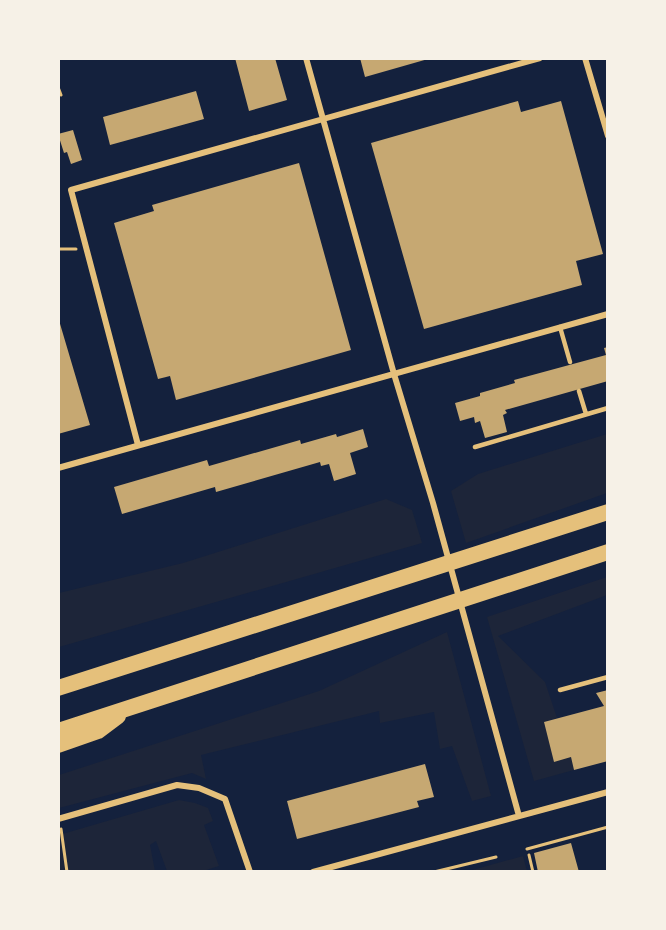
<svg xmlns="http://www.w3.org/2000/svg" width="666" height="930" font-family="'Asap Condensed',sans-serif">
<rect width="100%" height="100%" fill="#14213d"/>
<path fill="#1d2539" d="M 607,434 L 607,493 L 466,543 L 451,491 L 478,474 Z
M 386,499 L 412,510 L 422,543 L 59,647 L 59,593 L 183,563 Z
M 607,577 L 607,595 L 498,636 L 545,682 L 557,718 L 544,722 L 554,762 L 571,757 L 574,770 L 534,781 L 487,617 Z
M 447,632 L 491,796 L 472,801 L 452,746 L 440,749 L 434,712 L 380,723 L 379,711 L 201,755 L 206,779 L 192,773 L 59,808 L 59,775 L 319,691 Z
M 179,800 L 195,803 L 208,808 L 213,821 L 204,825 L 219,866 L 203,871 L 167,871 L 156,841 L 150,845 L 155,871 L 59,872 L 59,835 Z
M 523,856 L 527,871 L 469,871 Z"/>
<path fill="#c6a872" d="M 235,58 L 275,58 L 287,100 L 249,111 Z
M 360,58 L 428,58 L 428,59 L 365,77 Z
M 196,91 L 204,119 L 110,145 L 103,117 Z
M 518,101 L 521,112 L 561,101 L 603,254 L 576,261 L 582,285 L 424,329 L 371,143 Z
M 73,130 L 82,160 L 71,164 L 67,152 L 64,153 L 58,134 Z
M 299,163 L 351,350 L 176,400 L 170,376 L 158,379 L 114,223 L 154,211 L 152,205 Z
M 58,317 L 90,425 L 58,434 Z
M 608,347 L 608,381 L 505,410 L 507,413 L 503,415 L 507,432 L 485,438 L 480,421 L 475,423 L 474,417 L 460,421 L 455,403 L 480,396 L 480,393 L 515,383 L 514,380 L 606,355 L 604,348 Z
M 363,429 L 368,447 L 350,453 L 356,474 L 334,481 L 329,464 L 321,466 L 320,462 L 216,492 L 215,487 L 122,514 L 114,487 L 207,460 L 209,466 L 300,440 L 301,444 L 336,434 L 337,437 Z
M 608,690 L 608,761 L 574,770 L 571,757 L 554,762 L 544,722 L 604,706 L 596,693 Z
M 425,764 L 434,797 L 417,801 L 419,807 L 297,839 L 287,801 Z
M 571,843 L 579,872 L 538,872 L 534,853 Z"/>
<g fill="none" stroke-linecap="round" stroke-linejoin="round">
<path stroke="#e5c07b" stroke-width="3" d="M 58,87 L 61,95
M 58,249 L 76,249
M 61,829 L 67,872
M 527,849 L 608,827
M 529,855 L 533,872
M 434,872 L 496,857"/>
<path stroke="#e5c07b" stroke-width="4.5" d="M 560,327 L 570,362
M 579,391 L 586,414
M 475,447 L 608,408
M 560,690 L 608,677"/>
<path stroke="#e5c07b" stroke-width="6" d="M 306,58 L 394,374 L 433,503 L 519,816
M 585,58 L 608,136
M 138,445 L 71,190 L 540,58
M 58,468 L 608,314
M 58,819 L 177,785 L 199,788 L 225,799 L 250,872
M 313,872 L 608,792"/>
<path stroke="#e5c07b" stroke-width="16" d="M 58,688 L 608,512
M 58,731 L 608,552
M 58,745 L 98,731 L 118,716"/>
</g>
<rect width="666" height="930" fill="none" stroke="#f6f1e7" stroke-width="120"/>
</svg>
